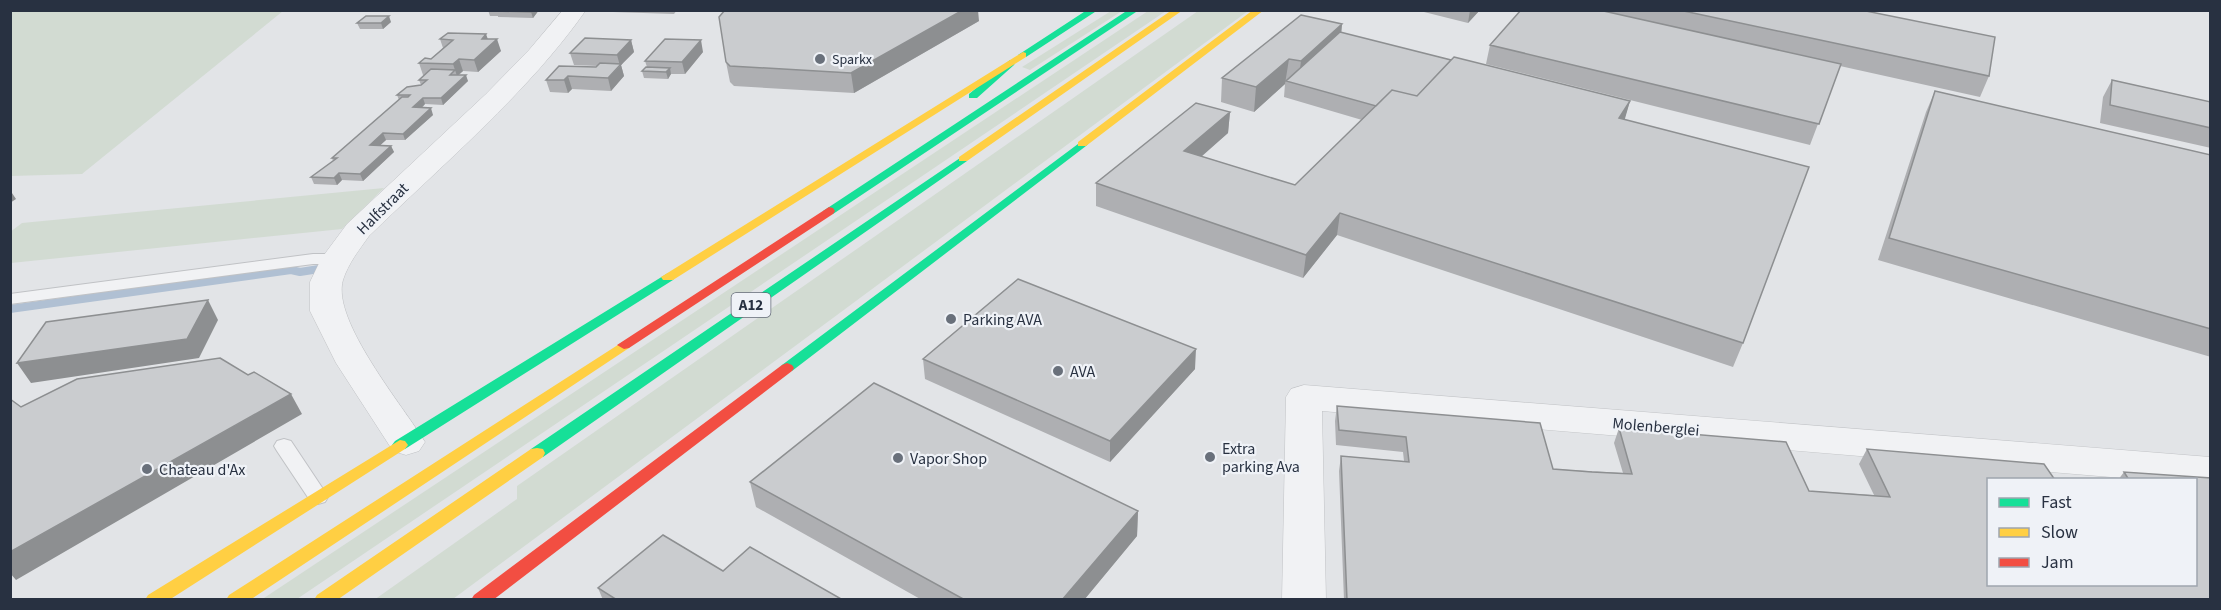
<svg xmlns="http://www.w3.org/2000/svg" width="2221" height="610" font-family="'Source Sans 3',sans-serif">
<rect width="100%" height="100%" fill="#e2e4e7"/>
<path fill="#d2dbd2" d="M 10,11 L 11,10 L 283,11 L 82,174 L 11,176 Z
M 1111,11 L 1122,11 L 1030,70 L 1022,67 Z
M 1148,11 L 1166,11 L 297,599 L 261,600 Z
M 1198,11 L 1248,11 L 453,599 L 374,600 L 517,499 L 517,486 Z
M 384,188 L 342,229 L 11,263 L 10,232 L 22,223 Z"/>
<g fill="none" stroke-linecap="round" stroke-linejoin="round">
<path stroke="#b0c0d3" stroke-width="8" d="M 10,309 L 291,270 L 300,272 L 319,269"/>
<g stroke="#c0c2c5" stroke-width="2">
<path id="lane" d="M 313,254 L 337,254 L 345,259 L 337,264 L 313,264 L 10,304 L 10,294 Z
M 284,439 L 291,441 L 325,492 L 328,497 L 325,502 L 318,504 L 311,502 L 277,451 L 274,446 L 277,441 Z"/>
</g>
<g stroke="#c0c2c5" stroke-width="1">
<path id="street" d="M 563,10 L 586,10 C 530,91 440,167 369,236 C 359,250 348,264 343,280 C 331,320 404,407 425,442 L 419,451 L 406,455 L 393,451 L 336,363 L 310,311 L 310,282 L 321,259 L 347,224 L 486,94 L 529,50 Z
M 1304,385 L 2210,457 L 2210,485 L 2196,484 L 2196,480 L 2147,480 L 1322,411 L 1326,600 L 1282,600 L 1286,397 L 1291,389 Z"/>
</g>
<use href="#lane" fill="#f1f2f4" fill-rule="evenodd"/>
<use href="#street" fill="#f1f2f4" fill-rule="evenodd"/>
<path fill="#16e098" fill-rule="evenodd" d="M 1087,10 L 1098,10 L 1026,57 L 1018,55 Z
M 1128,10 L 1139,10 L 833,214 L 825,214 L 823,211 Z
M 1010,60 L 1015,63 L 1014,65 L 977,98 L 969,98 L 969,94 Z
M 1082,141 L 1088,144 L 1086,146 L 792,371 L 782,371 L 780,368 L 782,365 Z
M 963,156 L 967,157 L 967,161 L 543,457 L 531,457 L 529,453 L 531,449 Z
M 668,273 L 673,274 L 675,277 L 673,280 L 405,449 L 395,449 L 392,445 L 395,441 Z"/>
<path fill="#ffcf43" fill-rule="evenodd" d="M 1172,10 L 1183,10 L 967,161 L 959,161 L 959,157 Z
M 1253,10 L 1264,10 L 1086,146 L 1078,146 L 1078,142 Z
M 1023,52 L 1026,53 L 1026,57 L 673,280 L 663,280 L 661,277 Z
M 624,341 L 631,345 L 629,348 L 250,600 L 226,600 L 229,595 Z
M 400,440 L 405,441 L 408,445 L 405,449 L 169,600 L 145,600 L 148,595 Z
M 537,448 L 543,449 L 545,453 L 543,457 L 337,600 L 314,600 L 317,595 L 531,449 Z"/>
<path fill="#f24e42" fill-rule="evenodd" d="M 829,207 L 833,208 L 835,211 L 833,214 L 629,348 L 624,349 L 617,345 Z
M 787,363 L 792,365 L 794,368 L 792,371 L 493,600 L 471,600 L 474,595 L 782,365 Z"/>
</g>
<path fill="#aeafb2" d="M 488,10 L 539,10 L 533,18 L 498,17 L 498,16 L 490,16 Z
M 613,10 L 677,10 L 674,14 L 613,12 Z
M 1416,10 L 1480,10 L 1468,23 Z
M 1521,10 L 1861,10 L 1989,76 L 1980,97 L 1840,66 L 1810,145 L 1486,64 L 1490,45 Z
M 979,21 L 854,93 L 734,86 L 730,82 L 726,62 Z
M 391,22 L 383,29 L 360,29 L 357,23 Z
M 1342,24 L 1341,33 L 1451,60 L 1630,101 L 1624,120 L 1743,343 L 1733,367 L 1337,235 L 1303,278 L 1096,206 L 1096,183 L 1230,112 L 1228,133 L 1201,156 L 1295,185 L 1362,120 L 1284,97 L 1285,84 L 1254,112 L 1221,102 L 1222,78 Z
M 440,39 L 488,39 L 501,51 L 478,72 L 463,71 L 459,75 L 468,81 L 443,105 L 425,104 L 422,108 L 433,115 L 405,140 L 386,140 L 380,145 L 391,146 L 394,152 L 363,181 L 342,180 L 337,185 L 314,184 L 311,177 L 333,161 L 332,158 L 399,100 L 397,95 L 421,85 L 419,80 L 424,75 L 423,75 L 419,63 L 431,59 L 443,48 Z
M 631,40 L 634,52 L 621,65 L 624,76 L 611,91 L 572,89 L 568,93 L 550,92 L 546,80 L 596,67 L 598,66 L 574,65 L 570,53 Z
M 703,52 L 685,74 L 671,74 L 668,79 L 644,78 L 642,71 L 647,67 L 645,61 Z
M 2112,80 L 2211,102 L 2211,148 L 2100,123 L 2103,97 Z
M 1935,91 L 2211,155 L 2211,357 L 1878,260 L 1926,112 Z
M 923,359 L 1195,369 L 1110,462 L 925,379 Z
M 1337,406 L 1553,469 L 1623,473 L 1614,443 L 1619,428 L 1809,491 L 1874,495 L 1859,464 L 1867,449 L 1989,480 L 2196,585 L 2196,480 L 2118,480 L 2124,472 L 2211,478 L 2211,600 L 1344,600 L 1339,471 L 1341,456 L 1404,461 L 1403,452 L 1336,445 L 1335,421 Z
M 750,482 L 1138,511 L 1137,536 L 1084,600 L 922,600 L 756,507 Z
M 723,571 L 843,600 L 603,600 L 598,588 Z"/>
<path fill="#8d8f91" d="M 532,10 L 539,10 L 533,18 L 531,12 Z
M 963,10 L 978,10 L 979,21 L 854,93 L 851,73 Z
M 1470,10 L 1480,10 L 1468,23 Z
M 389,16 L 391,22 L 383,29 L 381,23 Z
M 1342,24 L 1340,47 L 1298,85 L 1301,61 Z
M 486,34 L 490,45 L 497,39 L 501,51 L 478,72 L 474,60 L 482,39 Z
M 631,40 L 634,52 L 621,65 L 624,76 L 611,91 L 608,78 L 620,66 L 617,55 Z
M 701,40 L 703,52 L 685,74 L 682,62 Z
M 459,59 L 463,71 L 457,76 L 453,64 Z
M 1289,59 L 1285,84 L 1254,112 L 1256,87 Z
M 670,68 L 671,74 L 668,79 L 666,72 Z
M 466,75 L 468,81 L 443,105 L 441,98 Z
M 568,76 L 572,89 L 568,93 L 564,80 Z
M 423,98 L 425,104 L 415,114 L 413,107 Z
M 1630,101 L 1624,122 L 1619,118 Z
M 431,108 L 433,115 L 405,140 L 403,134 Z
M 1230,112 L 1228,133 L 1183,173 L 1184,151 Z
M 383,133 L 386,140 L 373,152 L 370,145 Z
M 391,146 L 394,152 L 363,181 L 360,174 Z
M 339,173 L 342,180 L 337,185 L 334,178 Z
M 10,190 L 16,199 L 10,203 Z
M 1340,213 L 1337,235 L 1303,278 L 1306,255 Z
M 208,300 L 218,320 L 199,358 L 31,383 L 17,363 Z
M 1196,349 L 1195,369 L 1110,462 L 1110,441 Z
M 291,394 L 302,414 L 16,580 L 10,573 L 10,552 Z
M 1138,511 L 1137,536 L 1084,600 L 1062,600 Z"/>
<path fill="#cacccf" stroke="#8d8f91" stroke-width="1.5" d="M 497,10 L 532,10 L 531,12 L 496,11 Z
M 725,10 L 963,10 L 851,73 L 730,66 L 726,62 L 719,17 Z
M 1521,10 L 1599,10 L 1841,64 L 1819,124 L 1490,45 Z
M 1679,10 L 1861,10 L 1995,37 L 1989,76 Z
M 1301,15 L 1342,24 L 1301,61 L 1289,59 L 1256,87 L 1222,78 Z
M 366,16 L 389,16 L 381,23 L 357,23 Z
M 1340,32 L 1451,60 L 1417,96 L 1392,90 L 1376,106 L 1286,81 Z
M 448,33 L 486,34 L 482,39 L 497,39 L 474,60 L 459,59 L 453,64 L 419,63 L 425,58 L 431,59 L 453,40 L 440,39 Z
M 585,38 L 631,40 L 617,55 L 570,53 Z
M 665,39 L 701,40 L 682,62 L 645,61 Z
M 1454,57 L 1630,101 L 1619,118 L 1809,167 L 1743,343 L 1340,213 L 1306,255 L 1096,183 L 1196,103 L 1230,112 L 1184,151 L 1295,185 L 1392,90 L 1417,96 Z
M 600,63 L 621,64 L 608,78 L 568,76 L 564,80 L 546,80 L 559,66 L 596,67 Z
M 646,67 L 670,68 L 666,72 L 642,71 Z
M 431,69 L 455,70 L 450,75 L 466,75 L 441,98 L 423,98 L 413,107 L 431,108 L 403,134 L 383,133 L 370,145 L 391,146 L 360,174 L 339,173 L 334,178 L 311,177 L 337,158 L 332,158 L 402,97 L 408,97 L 410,95 L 397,95 L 407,87 L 421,85 L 427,80 L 419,80 Z
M 2112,80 L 2211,102 L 2211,128 L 2110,105 Z
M 1935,91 L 2211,155 L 2211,329 L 1889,238 Z
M 1018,279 L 1196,349 L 1110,441 L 923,359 Z
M 208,300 L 187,339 L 17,363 L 46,322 Z
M 220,358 L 248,375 L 254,372 L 291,394 L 10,552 L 10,399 L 21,407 L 77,379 Z
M 874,383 L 1138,511 L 1062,600 L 965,600 L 750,482 Z
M 1337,406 L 1540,423 L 1553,469 L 1592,472 L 1632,474 L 1619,428 L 1786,442 L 1809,491 L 1890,497 L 1867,449 L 2044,464 L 2055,480 L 1989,480 L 1989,585 L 2196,585 L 2196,480 L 2129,480 L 2124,472 L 2211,478 L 2211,600 L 1347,600 L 1341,456 L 1409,462 L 1406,437 L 1339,430 Z
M 663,535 L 723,571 L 750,547 L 843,600 L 617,600 L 598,588 Z"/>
<g fill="#69707b" stroke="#eff2f7" stroke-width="2">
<circle cx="820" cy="59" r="6"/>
<circle cx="951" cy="319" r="6"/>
<circle cx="1058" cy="371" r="6"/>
<circle cx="1210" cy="457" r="6"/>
<circle cx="898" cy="458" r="6"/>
<circle cx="147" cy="469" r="6"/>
</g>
<g text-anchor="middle" stroke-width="4.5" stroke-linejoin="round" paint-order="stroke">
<g font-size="14" fill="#283141" stroke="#eff2f7" text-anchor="start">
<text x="832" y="64">Sparkx</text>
</g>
<rect fill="#eff2f7" stroke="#646b78" stroke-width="1.5" x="731.5" y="293" width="39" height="24" rx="4.5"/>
<g font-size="15" font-weight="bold" fill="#283141">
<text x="751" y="310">A12</text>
</g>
<g font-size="16" fill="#283141" stroke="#eff2f7">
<text transform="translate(382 208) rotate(-45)" y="6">Halfstraat</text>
<text transform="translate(1656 426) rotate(5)" y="6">Molenberglei</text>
</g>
<g font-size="16" fill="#283141" stroke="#eff2f7" text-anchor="start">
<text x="963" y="325">Parking AVA</text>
<text x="1070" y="377">AVA</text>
<text x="1222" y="454">Extra<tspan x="1222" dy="18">parking Ava</tspan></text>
<text x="910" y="464">Vapor Shop</text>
<text x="159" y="475">Chateau d'Ax</text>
</g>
</g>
<rect width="2221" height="610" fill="none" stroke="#283141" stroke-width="24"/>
<rect x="1987" y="478" width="210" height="108" fill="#eff2f7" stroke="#9fa5ae" stroke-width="1.5"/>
<rect x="1999" y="498" width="30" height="9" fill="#16e098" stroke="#9fa5ae" stroke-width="1.5"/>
<text x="2041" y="508" font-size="18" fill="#283141">Fast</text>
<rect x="1999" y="528" width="30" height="9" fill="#ffcf43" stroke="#9fa5ae" stroke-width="1.5"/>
<text x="2041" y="538" font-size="18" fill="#283141">Slow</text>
<rect x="1999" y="558" width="30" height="9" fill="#f24e42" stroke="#9fa5ae" stroke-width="1.5"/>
<text x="2041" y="568" font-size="18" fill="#283141">Jam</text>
</svg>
